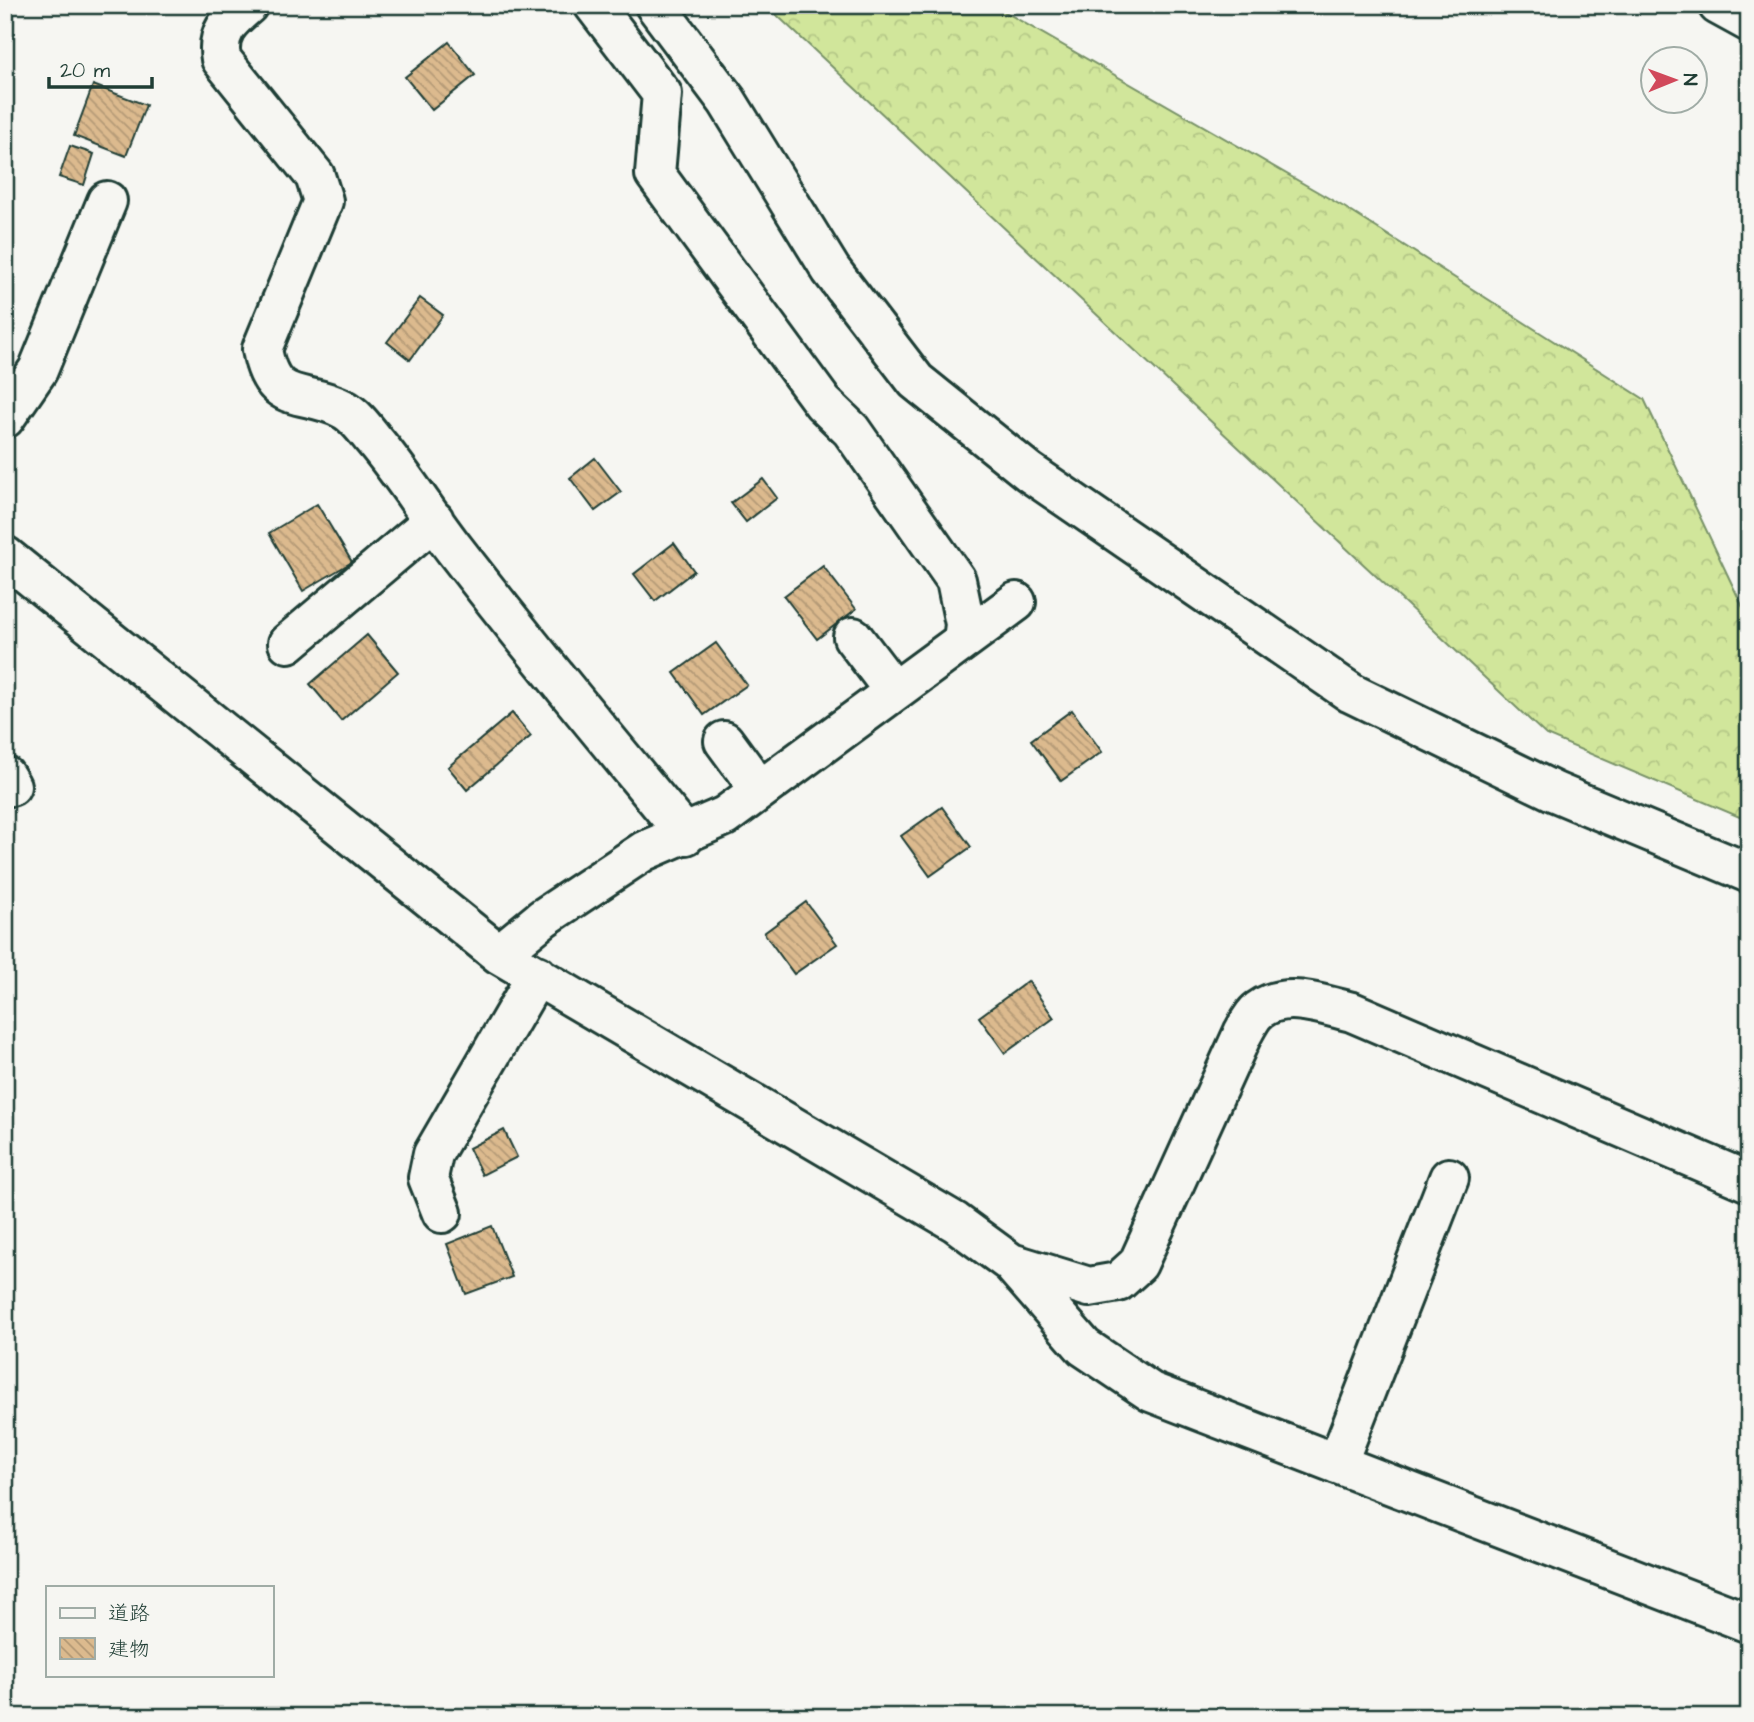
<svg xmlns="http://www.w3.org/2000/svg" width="1754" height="1722" font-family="'Architects Daughter','Klee One',sans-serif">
<defs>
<pattern id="forest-crowns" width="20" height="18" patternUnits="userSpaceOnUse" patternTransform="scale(1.75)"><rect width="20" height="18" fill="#d1e69b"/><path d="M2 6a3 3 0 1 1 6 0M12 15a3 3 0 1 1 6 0" fill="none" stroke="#b3c686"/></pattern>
<pattern id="building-back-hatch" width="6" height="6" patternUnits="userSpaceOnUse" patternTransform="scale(1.75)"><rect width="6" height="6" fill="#dcba8e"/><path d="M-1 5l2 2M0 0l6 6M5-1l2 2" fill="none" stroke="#b29875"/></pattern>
</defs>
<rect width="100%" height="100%" fill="#f6f6f2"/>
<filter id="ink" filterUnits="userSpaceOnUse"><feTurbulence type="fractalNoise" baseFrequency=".0143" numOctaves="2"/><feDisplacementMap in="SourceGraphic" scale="14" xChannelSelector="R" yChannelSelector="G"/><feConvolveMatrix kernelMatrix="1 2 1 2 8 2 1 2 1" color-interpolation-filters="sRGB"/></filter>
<g filter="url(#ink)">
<path fill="url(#forest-crowns)" stroke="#789268" stroke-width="2" d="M 766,5 L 993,5 L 1344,207 L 1644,399 L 1749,620 L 1749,821 L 1546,735 Z"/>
<path fill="url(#building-back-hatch)" stroke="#1f3d34" stroke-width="2" d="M 449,42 L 475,75 L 432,110 L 405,77 Z
M 93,85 L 146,105 L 126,156 L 74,136 Z
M 70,146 L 94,154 L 84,185 L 59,177 Z
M 420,298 L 443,315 L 410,360 L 387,342 Z
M 595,458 L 621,492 L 595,511 L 570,478 Z
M 763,479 L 777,498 L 746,522 L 731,503 Z
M 317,504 L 352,562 L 303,591 L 269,533 Z
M 674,543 L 694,571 L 655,601 L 634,574 Z
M 823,566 L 856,609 L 817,639 L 784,596 Z
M 367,635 L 398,672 L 341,721 L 310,684 Z
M 716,643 L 747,685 L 704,715 L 674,673 Z
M 1072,710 L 1102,752 L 1061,781 L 1031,740 Z
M 512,713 L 531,736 L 467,790 L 448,767 Z
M 942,807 L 971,847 L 930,876 L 901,836 Z
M 806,902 L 837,944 L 794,974 L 764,933 Z
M 1028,981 L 1054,1018 L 1005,1053 L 979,1017 Z
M 504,1130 L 517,1157 L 482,1175 L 469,1148 Z
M 492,1226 L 512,1277 L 466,1294 L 447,1244 Z"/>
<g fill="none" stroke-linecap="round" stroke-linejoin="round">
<g stroke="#1f3d34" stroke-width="44">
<path id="minor" d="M 248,5 C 229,21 216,32 221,59 L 315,176 L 323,201 L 262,349 C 272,408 304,388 343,409 C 355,415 365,429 373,439 C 403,474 427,514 455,550 C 530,647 608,741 686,835
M 594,5 L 662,94 L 655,174 L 823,403 L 851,430 L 956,580 L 965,624 L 963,641
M 655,5 L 727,101 L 831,270 L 916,381 L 1029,472 L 1351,693 L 1555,792 L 1749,873
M 1718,5 L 1749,22
M 5,418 L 38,370 L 107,201
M 5,556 L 499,954 L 955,1222 L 1011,1263 L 1084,1347 L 1151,1392 L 1749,1623
M 853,637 L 894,691
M 288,643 L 434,520
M 724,741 L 760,790
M 5,776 L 11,786
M 499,954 L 543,918 L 644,851 L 725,816 L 1016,602
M 442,1213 L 428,1178 L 433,1154 L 537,975
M 1011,1263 L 1089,1287 L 1118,1282 L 1138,1264 L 1243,1033 C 1247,1026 1252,1015 1259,1010 C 1285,990 1323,1005 1352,1012 L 1749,1182
M 1337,1464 L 1449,1178"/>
</g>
<use href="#minor" stroke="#f6f6f2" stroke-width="38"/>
</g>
</g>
<rect width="1754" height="1722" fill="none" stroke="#f6f6f2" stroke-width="28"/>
<rect x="14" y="14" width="1726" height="1694" fill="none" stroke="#1f3d34" stroke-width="2.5" filter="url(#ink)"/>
<rect x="46" y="1586" width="228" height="91" fill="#f6f6f2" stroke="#a0aca6" stroke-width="2"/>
<rect x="60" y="1608" width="35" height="10" fill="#f6f6f2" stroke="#a0aca6" stroke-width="2"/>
<text x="108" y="1620" font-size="21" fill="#1f3d34">道路</text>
<rect x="60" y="1638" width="35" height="21" fill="url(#building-back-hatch)" stroke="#a0aca6" stroke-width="2"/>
<text x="108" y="1656" font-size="21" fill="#1f3d34">建物</text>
<g transform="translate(1674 80) rotate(89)"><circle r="33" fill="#f6f6f2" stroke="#a0aca6" stroke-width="2"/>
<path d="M0-5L12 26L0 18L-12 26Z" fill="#d1495b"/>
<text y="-10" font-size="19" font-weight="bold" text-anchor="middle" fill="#1f3d34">N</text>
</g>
<path d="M49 77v10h103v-10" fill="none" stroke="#1f3d34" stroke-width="3.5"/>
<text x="60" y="77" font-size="21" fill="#1f3d34" stroke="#f6f6f2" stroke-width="5" paint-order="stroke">20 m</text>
</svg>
